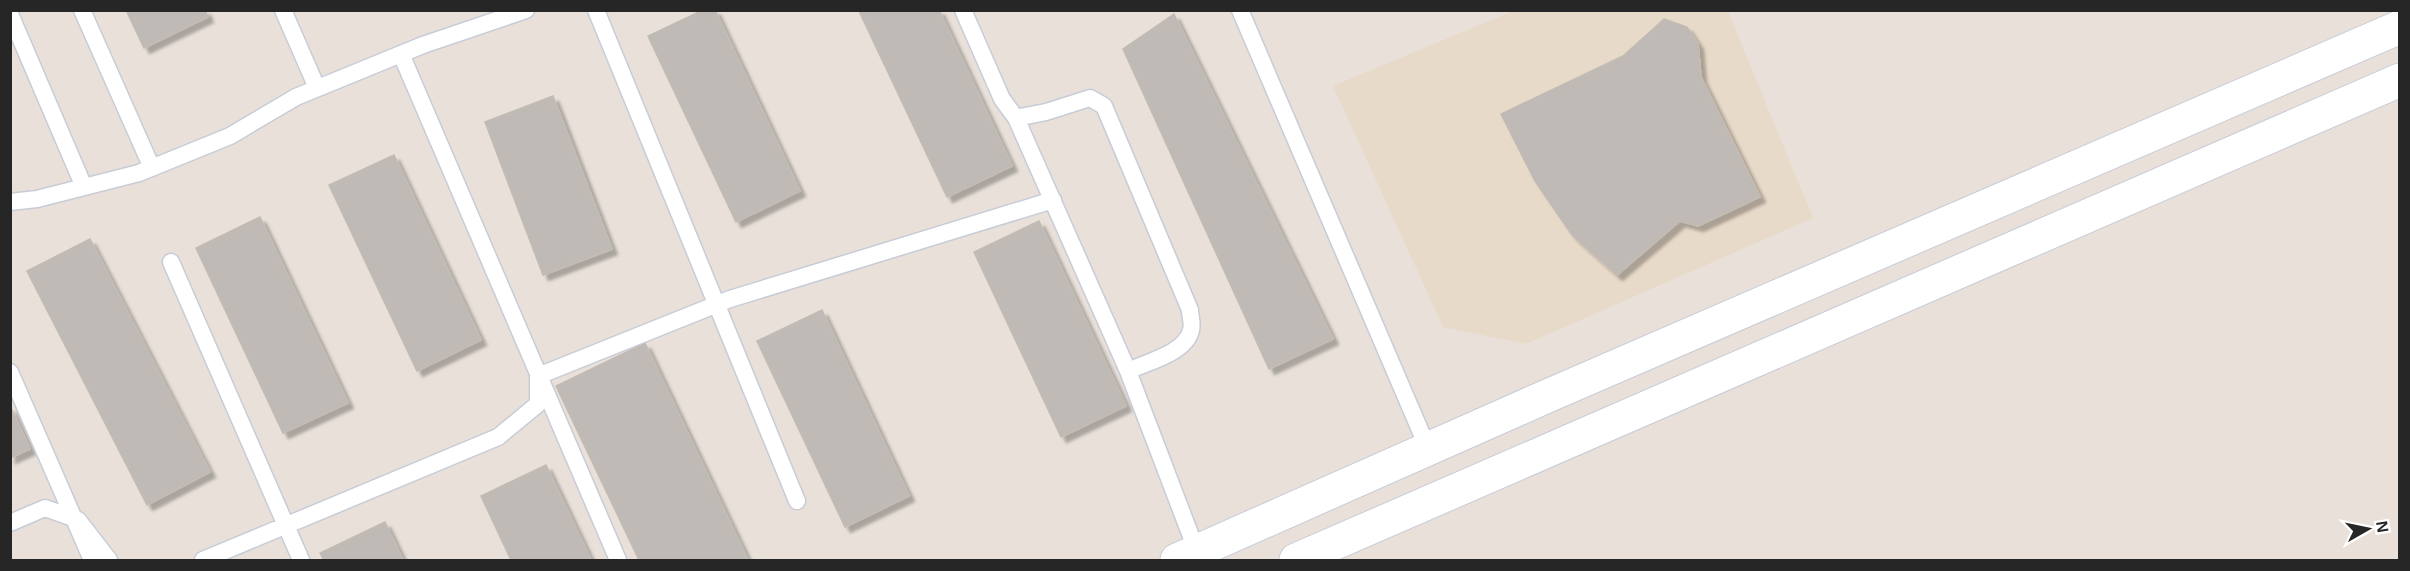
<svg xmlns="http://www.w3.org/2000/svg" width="2410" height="571" font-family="Helvetica,sans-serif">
<defs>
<filter id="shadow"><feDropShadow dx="5.5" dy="5.5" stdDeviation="1.5" flood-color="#0004"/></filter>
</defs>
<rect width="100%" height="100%" fill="#e8e0d9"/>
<path fill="#e8dac9" d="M 1513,11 L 1728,11 L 1813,218 L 1526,344 L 1443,327 L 1333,86 Z"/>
<path fill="#c0bab6" stroke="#c2bbb3" stroke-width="1.5" filter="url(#shadow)" d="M 126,10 L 205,10 L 208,17 L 144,48 Z
M 703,10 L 715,10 L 800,191 L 736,222 L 648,36 Z
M 861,10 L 939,10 L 1012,166 L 947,197 L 859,11 Z
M 1174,14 L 1333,339 L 1269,369 L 1123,49 Z
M 1664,19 L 1687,27 L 1698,44 L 1701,77 L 1760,197 L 1698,226 L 1680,221 L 1617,275 L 1572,235 L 1535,181 L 1501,114 L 1623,56 Z
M 553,96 L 612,249 L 543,275 L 485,122 Z
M 394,155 L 481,340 L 417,371 L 329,185 Z
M 260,217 L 348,403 L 283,433 L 196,248 Z
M 1039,221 L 1126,406 L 1061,437 L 974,252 Z
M 90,239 L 210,472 L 147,505 L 27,271 Z
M 822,310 L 909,496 L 845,527 L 757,341 Z
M 645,343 L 748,560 L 639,560 L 556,386 Z
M 10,406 L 30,449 L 10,458 Z
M 546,465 L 591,560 L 511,560 L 481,496 Z
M 385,522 L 403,560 L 324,560 L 320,553 Z"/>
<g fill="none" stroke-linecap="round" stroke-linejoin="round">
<g stroke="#c8ccd7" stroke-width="19">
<path id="lane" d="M 82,10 L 152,168
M 283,10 L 317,88
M 596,10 L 797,501
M 963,10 L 1002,99 L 1016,118 L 1046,112 L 1090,98 L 1104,106 L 1190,310 C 1190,316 1193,324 1191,330 C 1186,353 1147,362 1128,371 L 1197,552
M 1240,10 L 1429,451
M 10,14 L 84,187
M 401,54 L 618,560
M 1016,118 L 1128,371
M 10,202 L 37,199 L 139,173 L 230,136 L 296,97 L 423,45 L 526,10
M 171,262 L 301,560
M 10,372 L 92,560
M 10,523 L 45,508 L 73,518 L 78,520 L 109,560
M 203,560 L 498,437 L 538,404 L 538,376 L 730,299 L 1053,200"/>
</g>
<g stroke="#c8ccd7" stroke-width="35">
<path id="secondary" d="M 1177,560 L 1552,394 L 2400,27
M 1296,560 L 2400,80"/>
</g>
<use href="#lane" stroke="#fff" stroke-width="16"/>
<use href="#secondary" stroke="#fff" stroke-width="33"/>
</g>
<rect width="2410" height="571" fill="none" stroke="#262626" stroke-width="24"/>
<g transform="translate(2368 529) rotate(81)" stroke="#ffffff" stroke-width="4.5" paint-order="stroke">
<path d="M0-4.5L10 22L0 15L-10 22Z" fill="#262626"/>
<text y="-9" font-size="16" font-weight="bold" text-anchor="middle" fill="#262626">N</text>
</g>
</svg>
